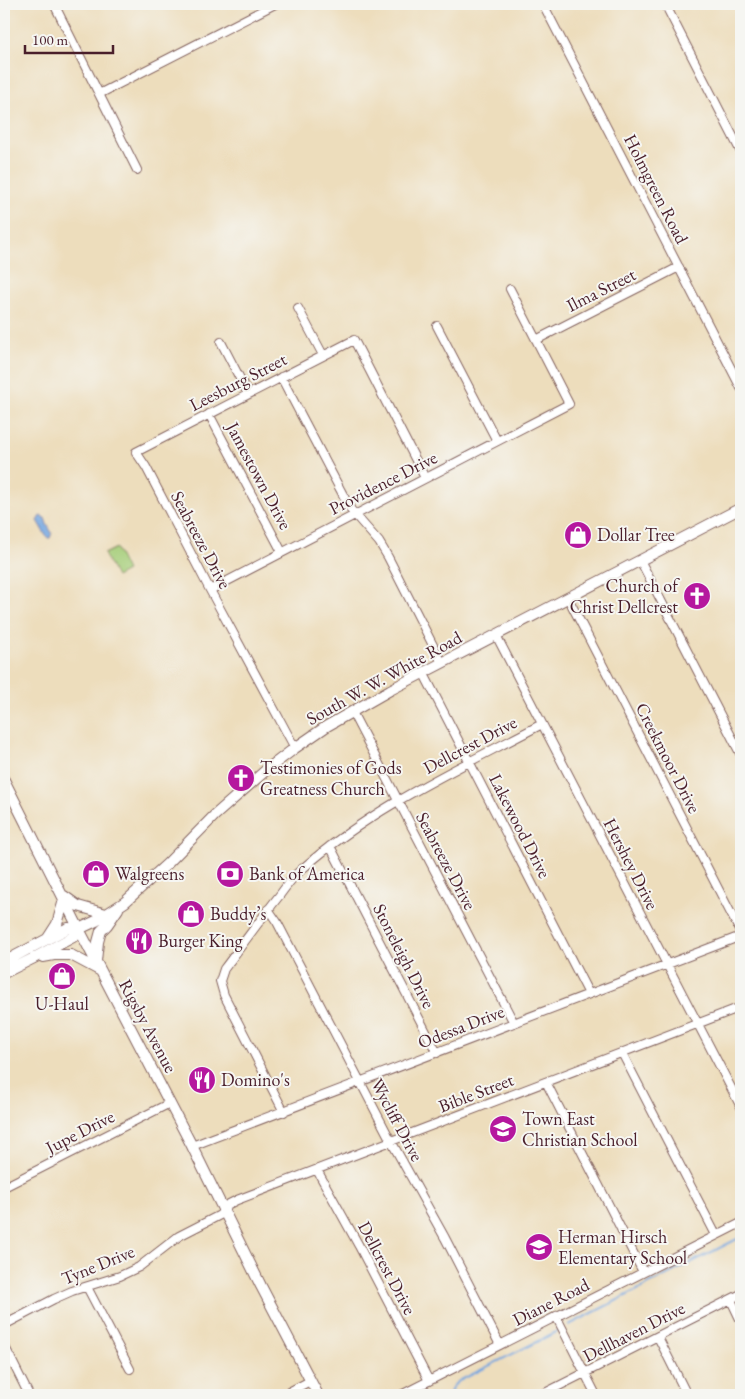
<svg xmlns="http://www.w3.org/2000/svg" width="745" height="1399" font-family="'EB Garamond',serif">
<rect width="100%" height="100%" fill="#f6f6f2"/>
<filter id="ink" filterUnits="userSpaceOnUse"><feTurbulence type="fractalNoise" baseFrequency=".02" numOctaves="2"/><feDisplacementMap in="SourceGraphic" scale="10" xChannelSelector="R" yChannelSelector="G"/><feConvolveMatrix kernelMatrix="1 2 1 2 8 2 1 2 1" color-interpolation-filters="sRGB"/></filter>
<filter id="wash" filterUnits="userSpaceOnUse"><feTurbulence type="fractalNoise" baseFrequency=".0096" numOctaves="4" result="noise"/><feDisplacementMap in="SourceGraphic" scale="20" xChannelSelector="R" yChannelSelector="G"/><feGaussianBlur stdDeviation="1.12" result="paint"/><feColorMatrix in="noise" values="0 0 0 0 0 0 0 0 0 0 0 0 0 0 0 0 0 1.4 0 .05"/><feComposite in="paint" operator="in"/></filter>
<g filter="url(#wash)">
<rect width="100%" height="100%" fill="#edddbc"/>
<path fill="#a5cd78" stroke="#787652" d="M 116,548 L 127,571 L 116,577 L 104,554 Z"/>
<path fill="#75a6df" stroke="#606285" d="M 40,516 L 45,518 L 47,524 L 52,533 L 50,538 L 48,538 C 45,536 40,525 37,521 Z"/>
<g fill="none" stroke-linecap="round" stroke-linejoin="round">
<path stroke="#75a6df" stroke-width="2" d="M 569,1325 L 741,1237
M 451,1395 C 449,1388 454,1385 459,1381 L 558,1331"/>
</g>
</g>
<g filter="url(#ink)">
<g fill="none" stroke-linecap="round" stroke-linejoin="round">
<g stroke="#83625e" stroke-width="10">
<path id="minor" d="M 54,4 L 137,170
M 543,4 L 741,388
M 665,4 L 741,152
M 99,94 L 275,4
M 298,308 L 323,355
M 437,326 L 497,441
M 536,340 L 679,267
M 221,342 L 248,394
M 281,377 L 351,510 L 379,542 L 388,557 L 442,663
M 209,414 L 282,552
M 640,560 L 741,755
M 210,590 L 569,404 L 510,289
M 568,598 L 741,933
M 496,635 L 741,1107
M 423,672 L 589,994
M 352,712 L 514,1023
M 295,748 L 210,590 L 146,467 L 136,452 L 354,340 L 425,478
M 330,846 L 437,1053
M 268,909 L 277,922 L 391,1141 L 445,1238 L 500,1345
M 622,1053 L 716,1235
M 546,1082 L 643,1272
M 284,1112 L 224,995 L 220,981 L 224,969 C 242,945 260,920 279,896 C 286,887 292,877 301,870 C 372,807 459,768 542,724
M 192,1146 L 741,936
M 317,1170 L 359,1246 L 429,1381
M 4,1187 L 170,1103
M 87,1287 L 130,1369
M 731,1300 L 741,1321
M 556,1316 L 596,1395
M 4,1325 L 54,1299 L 72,1291 L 120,1276 L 139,1267 L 179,1236 L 220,1215 L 227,1205 L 237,1200 L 741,1007
M 658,1337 L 687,1395
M 4,1345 L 29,1395
M 283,1395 L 310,1381
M 401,1395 L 741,1223
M 541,1395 L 741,1294"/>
</g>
<g stroke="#83625e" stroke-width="12">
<path id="major" d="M 4,780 L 79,929 L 192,1146 L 261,1286 L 318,1395
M 64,896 L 78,906 L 106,914
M 48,938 L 57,924 L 64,900
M 43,957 L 54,955 L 71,955 L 101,971
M 96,961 L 98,942 L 101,931 L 107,925 L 118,909
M 4,962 L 68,928 L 79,929
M 4,973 L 32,959 L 73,937 L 79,929 L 96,921 L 125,902 L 167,864 L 215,815 L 265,771 L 295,748 L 327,726 L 390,690 L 741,508"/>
</g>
<use href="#minor" stroke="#fff" stroke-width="8"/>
<use href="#major" stroke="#fff" stroke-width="10"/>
</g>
</g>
<defs>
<g id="shop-disc" transform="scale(1.4375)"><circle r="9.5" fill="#b5179e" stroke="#f6f6f2"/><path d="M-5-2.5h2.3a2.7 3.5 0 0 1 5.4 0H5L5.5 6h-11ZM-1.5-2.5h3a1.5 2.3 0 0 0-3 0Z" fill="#fff"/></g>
<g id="church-disc" transform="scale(1.4375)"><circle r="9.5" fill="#b5179e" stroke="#f6f6f2"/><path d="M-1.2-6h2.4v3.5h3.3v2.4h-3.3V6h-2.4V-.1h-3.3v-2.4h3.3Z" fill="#fff"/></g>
<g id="bank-disc" transform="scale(1.4375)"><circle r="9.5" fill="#b5179e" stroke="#f6f6f2"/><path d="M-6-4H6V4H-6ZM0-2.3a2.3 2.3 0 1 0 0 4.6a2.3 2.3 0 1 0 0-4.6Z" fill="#fff"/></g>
<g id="restaurant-disc" transform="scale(1.4375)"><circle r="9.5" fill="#b5179e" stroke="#f6f6f2"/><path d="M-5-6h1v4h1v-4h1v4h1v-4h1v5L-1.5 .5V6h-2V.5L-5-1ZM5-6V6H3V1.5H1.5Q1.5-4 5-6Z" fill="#fff"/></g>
<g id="school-disc" transform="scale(1.4375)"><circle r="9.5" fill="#b5179e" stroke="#f6f6f2"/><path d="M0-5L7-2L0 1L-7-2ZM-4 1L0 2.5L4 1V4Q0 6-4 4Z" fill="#fff"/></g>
</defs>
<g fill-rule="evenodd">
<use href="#shop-disc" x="578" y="535"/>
<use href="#church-disc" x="697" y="596"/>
<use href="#church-disc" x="241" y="778"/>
<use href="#shop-disc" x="96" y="874"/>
<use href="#bank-disc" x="230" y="874"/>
<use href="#shop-disc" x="191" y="914"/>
<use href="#restaurant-disc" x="139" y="941"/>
<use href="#shop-disc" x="62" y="976"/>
<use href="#restaurant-disc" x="202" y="1080"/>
<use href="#school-disc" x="503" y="1129"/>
<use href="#school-disc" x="539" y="1247"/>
</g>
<g text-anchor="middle" stroke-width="4" stroke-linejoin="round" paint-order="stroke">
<g font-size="18" fill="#4a1f2b" stroke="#f6f6f2">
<text transform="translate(656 189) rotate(63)" y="6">Holmgreen Road</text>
<text transform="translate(601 290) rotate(-27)" y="6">Ilma Street</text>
<text transform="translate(238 382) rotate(-27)" y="6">Leesburg Street</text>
<text transform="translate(259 476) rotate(62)" y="6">Jamestown Drive</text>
<text transform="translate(383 483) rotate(-27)" y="6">Providence Drive</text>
<text transform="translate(201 540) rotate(62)" y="6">Seabreeze Drive</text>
<text transform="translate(384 678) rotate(-29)" y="6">South W. W. White Road</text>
<text transform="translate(470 745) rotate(-28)" y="6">Dellcrest Drive</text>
<text transform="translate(668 758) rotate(63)" y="6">Creekmoor Drive</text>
<text transform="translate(520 826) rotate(63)" y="6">Lakewood Drive</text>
<text transform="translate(446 861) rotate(62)" y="6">Seabreeze Drive</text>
<text transform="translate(631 864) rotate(63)" y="6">Hershey Drive</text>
<text transform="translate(404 956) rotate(63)" y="6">Stoneleigh Drive</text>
<text transform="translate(148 1026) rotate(62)" y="6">Rigsby Avenue</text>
<text transform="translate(461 1027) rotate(-21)" y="6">Odessa Drive</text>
<text transform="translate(476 1093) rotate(-21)" y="6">Bible Street</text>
<text transform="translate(397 1120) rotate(62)" y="6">Wycliff Drive</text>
<text transform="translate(80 1132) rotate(-27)" y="6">Jupe Drive</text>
<text transform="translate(98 1265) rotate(-22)" y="6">Tyne Drive</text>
<text transform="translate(387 1268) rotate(62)" y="6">Dellcrest Drive</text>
<text transform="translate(551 1302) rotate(-27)" y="6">Diane Road</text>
<text transform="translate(634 1332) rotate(-27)" y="6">Dellhaven Drive</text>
</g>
<g font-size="18" fill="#4a1f2b" stroke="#f6f6f2" text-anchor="start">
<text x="597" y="541">Dollar Tree</text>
<text x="678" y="592" text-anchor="end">Church of<tspan x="678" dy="21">Christ Dellcrest</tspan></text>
<text x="260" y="774">Testimonies of Gods<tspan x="260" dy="21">Greatness Church</tspan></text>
<text x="115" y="880">Walgreens</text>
<text x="249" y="880">Bank of America</text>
<text x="210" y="920">Buddy’s</text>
<text x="158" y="947">Burger King</text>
<text x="62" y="1010" text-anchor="middle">U-Haul</text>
<text x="221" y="1086">Domino's</text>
<text x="522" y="1125">Town East<tspan x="522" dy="21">Christian School</tspan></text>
<text x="558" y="1243">Herman Hirsch<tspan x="558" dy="21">Elementary School</tspan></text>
</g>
</g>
<rect width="745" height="1399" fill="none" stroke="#f6f6f2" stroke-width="20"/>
<path d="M25 45v8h88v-8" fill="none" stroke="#4a1f2b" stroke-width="2.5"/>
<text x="32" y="45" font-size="15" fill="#4a1f2b" stroke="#f6f6f2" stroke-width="4" paint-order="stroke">100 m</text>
</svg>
